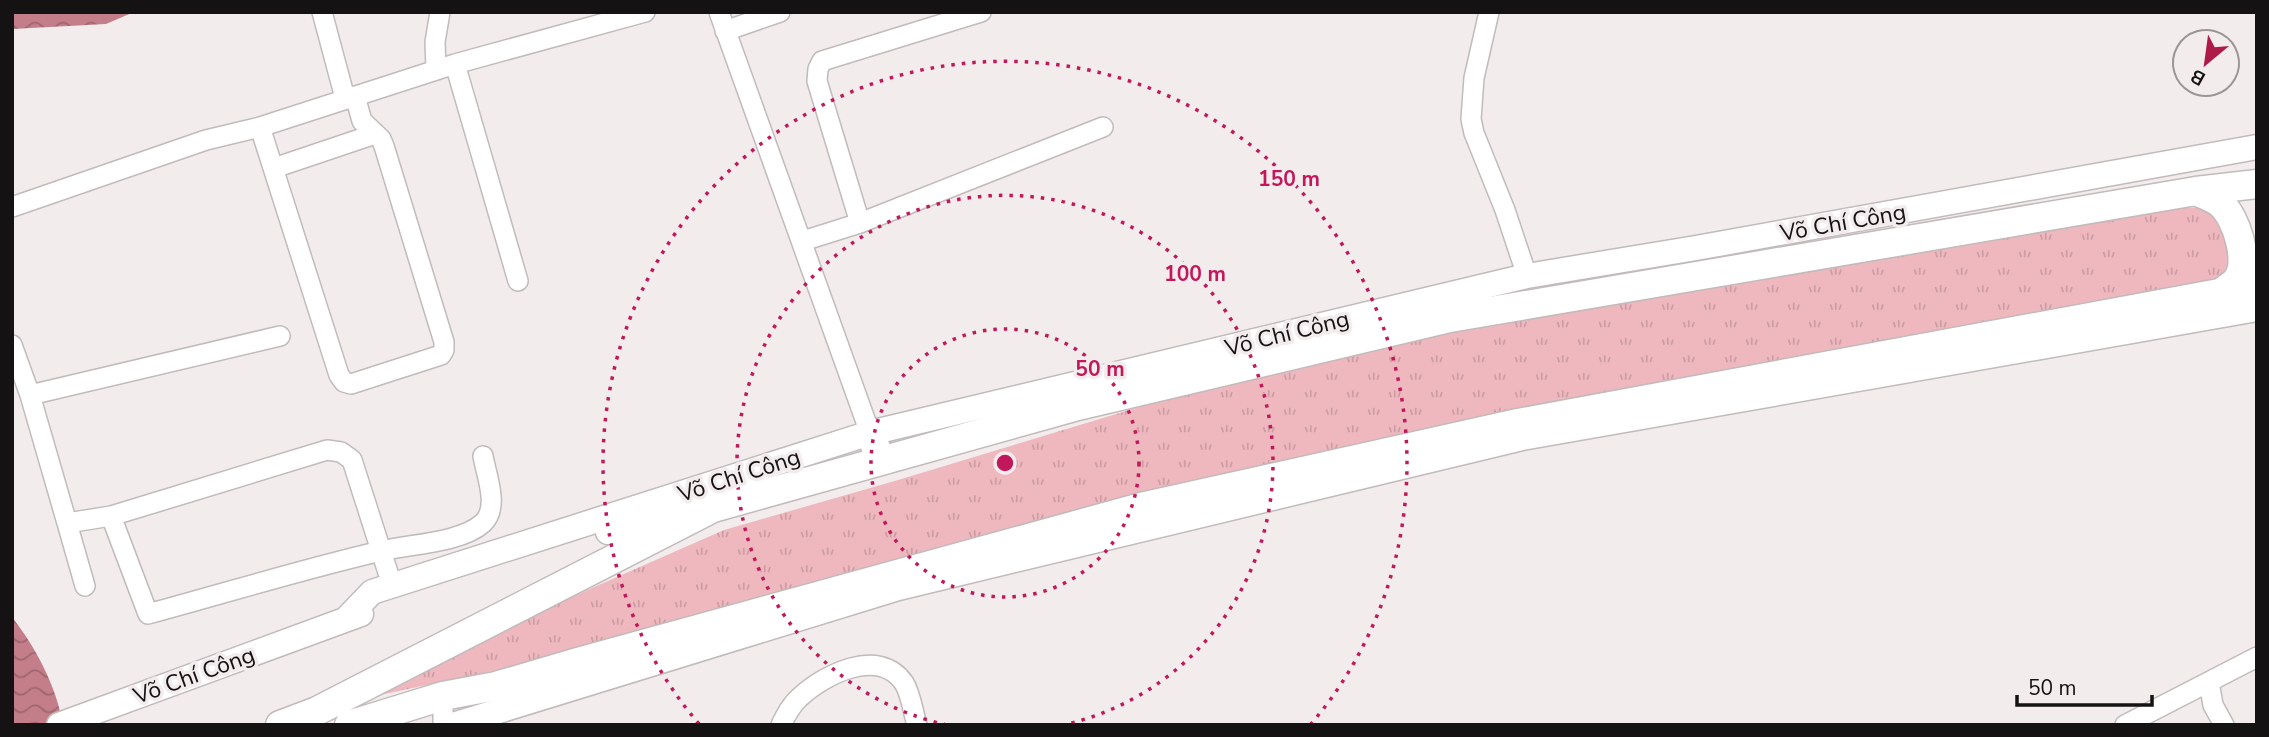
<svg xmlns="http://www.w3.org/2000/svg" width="2269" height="737" font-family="'Nunito Sans',sans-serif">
<defs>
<pattern id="grass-tufts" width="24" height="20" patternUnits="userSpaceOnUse" patternTransform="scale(1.75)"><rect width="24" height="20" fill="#efb8bf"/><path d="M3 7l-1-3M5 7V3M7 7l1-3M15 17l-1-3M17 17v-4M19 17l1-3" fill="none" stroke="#cc9da3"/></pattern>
<pattern id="water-waves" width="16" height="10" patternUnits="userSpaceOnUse" patternTransform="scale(1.75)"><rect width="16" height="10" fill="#c47e89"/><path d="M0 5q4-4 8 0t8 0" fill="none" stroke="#9e666f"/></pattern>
</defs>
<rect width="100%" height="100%" fill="#f3eced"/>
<path fill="url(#grass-tufts)" d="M 2209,207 C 2236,232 2232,253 2222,286 L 1624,388 L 1519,409 L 632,641 L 380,695 L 560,602 L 724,530 L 898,480 L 1252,373 L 1491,318 L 2141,210 Z"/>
<path fill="url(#water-waves)" d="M 12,12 L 134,12 L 106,24 L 12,29 Z
M 12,617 C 36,648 56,685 63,725 L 12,725 Z"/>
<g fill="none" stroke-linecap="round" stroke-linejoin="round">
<g stroke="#c2babb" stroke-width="22">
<path id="minor" d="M 322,12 L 345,98
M 719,12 L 870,433
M 1489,12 L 1474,78 L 1471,119 L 1474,133 L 1505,210 L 1527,276
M 725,31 L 780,12
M 455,64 L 518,281
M 436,70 L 435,42 L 440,12
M 260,127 L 339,375 L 344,382 L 351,384 L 441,355 L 444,350 L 444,342 L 384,146 L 381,139 L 362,121 L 355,96
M 274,168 L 375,134
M 12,207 L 206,140 L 260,127 L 455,64 L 645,12
M 860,223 L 817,81 L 818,69 L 822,61 L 981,12
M 803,241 L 860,223 L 1103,127
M 12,345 L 30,395 L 67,523 L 111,516 L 148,614 C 226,593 303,569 381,551 C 410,544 461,543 483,523 C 500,507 486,475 483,456
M 30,395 L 280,336
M 111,516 L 327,450 L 341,452 L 352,460 L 392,585
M 67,523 L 85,586
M 2209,682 L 2213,705 L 2224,725
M 443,696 L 443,725
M 781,725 C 786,715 791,705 799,698 C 823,675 879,646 904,683 C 911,694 913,712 917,725
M 2125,725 L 2257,657"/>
</g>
<g stroke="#c2babb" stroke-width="27">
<path id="major" d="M 608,532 L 692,513
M 347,618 L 372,592 L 870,433 L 1527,276 L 1696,248 L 2257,147
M 59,725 L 361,614
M 453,725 L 898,588 L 1522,438 L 2257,309"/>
</g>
<g stroke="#c2babb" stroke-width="31">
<path id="highway" d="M 2196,191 C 2204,195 2214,198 2221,204 C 2236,217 2250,261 2238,278 C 2235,284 2226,288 2221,293
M 870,433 L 881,461
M 280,725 L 317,711 L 713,508 L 1074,407 L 1450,318 L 2196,191 L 2257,184
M 349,725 L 443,696 L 496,686 L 578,662 L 1141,507 L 1518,423 L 2257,286"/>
</g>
<use href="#minor" stroke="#fff" stroke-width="19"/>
<use href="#major" stroke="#fff" stroke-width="24"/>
<use href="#highway" stroke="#fff" stroke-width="28"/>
</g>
<g fill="none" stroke="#c2185b" stroke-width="3.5" stroke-dasharray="3.5 7">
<circle cx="1005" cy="463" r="134"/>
<path d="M947 725A268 268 0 1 1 1063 725"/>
<path d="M699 724A402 402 0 1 1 1311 724"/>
</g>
<g text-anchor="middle" stroke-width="7" stroke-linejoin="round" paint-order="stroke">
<g font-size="23" fill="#141212" stroke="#f3eced">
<text transform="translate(1843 222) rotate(-10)" y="8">Võ Chí Công</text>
<text transform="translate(1287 333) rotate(-14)" y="8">Võ Chí Công</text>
<text transform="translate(739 475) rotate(-18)" y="8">Võ Chí Công</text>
<text transform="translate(194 675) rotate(-20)" y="8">Võ Chí Công</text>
</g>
</g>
<circle cx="1005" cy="463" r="10" fill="#c2185b" stroke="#f3eced" stroke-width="3.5"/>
<g font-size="21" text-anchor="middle" font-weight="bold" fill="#c2185b" stroke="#f3eced" stroke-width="7" stroke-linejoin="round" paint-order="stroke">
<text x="1289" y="186">150 m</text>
<text x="1195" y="281">100 m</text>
<text x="1100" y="376">50 m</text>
</g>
<rect width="2269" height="737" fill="none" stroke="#141212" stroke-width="28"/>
<g transform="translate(2206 63) rotate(209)"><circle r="33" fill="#f3eced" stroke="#9a9595" stroke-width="2"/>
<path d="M0-5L12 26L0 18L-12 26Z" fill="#ae1b48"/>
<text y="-10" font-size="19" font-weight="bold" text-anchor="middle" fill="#141212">B</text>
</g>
<path d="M2017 695v10h135v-10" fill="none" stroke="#141212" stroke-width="3.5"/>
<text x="2028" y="695" font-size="21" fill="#141212" stroke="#f3eced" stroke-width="5" paint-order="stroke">50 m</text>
</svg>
